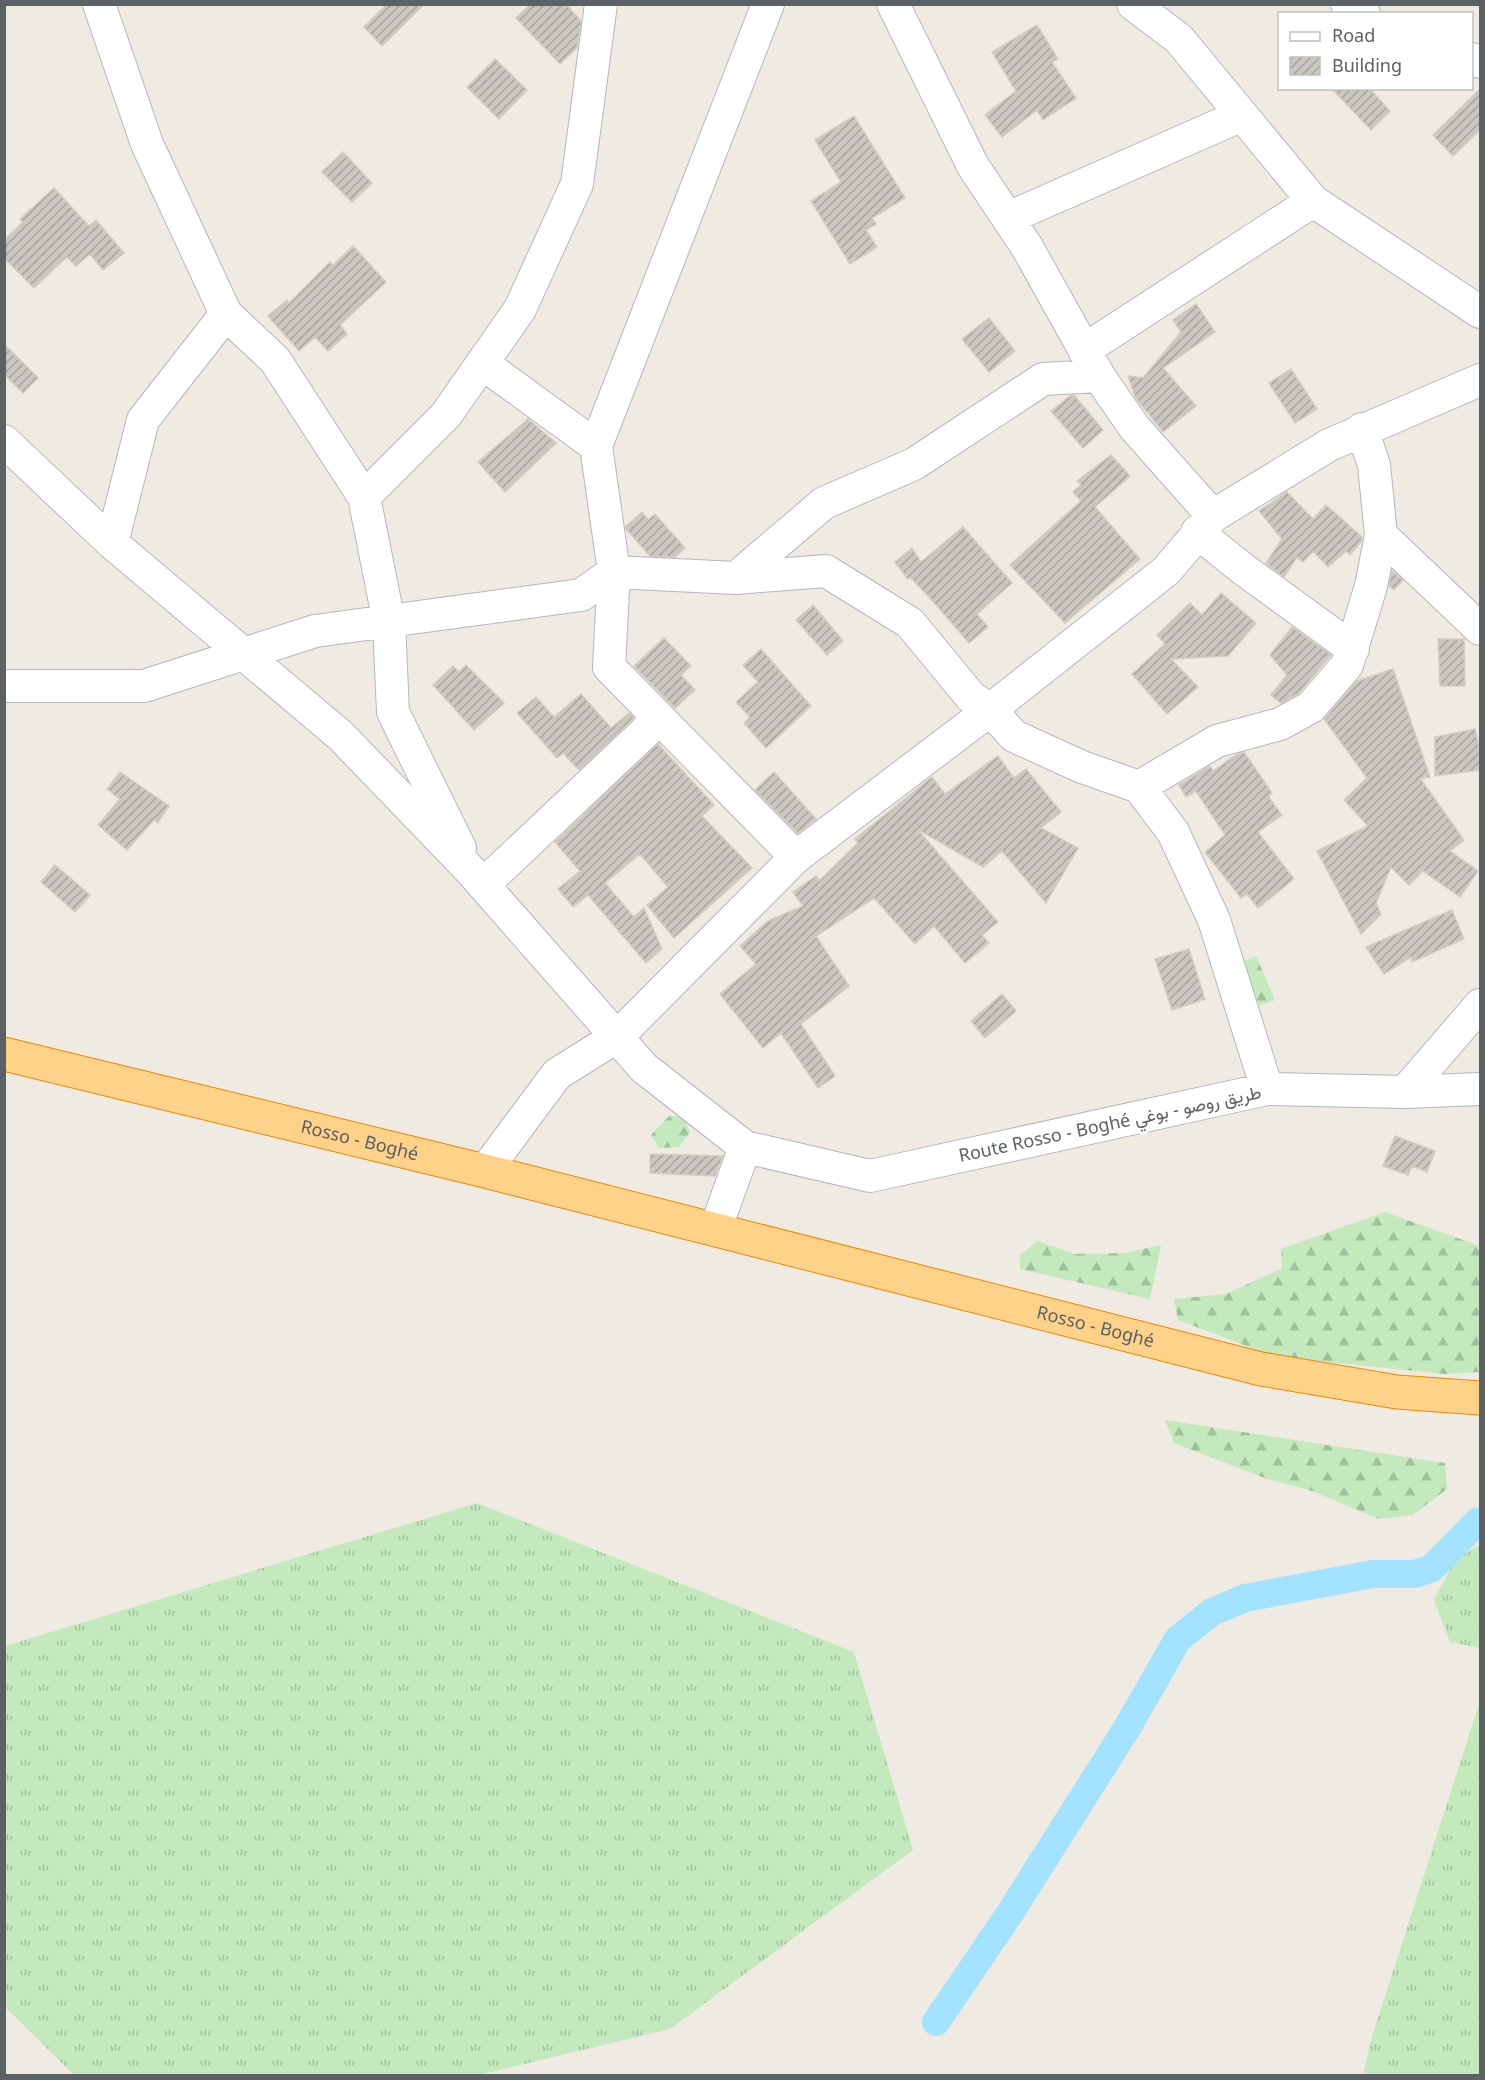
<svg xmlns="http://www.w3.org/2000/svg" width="1485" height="2080" font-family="'Noto Sans',Vazirmatn,sans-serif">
<defs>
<pattern id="grass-tufts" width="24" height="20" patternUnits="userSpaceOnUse" patternTransform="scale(1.5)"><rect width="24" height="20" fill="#c3e9bd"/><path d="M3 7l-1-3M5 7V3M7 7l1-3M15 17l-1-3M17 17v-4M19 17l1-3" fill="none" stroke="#a1c09d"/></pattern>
<pattern id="forest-firs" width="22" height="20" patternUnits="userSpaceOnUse" patternTransform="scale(1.5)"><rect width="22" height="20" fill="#c3e9bd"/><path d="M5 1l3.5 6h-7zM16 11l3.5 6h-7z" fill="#a1c09d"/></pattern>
<pattern id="building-hatch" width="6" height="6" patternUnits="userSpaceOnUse" patternTransform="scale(1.5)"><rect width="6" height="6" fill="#cac6c0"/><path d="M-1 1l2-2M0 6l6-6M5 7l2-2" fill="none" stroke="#a7a4a0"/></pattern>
</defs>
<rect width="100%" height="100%" fill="#efebe3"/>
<path fill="url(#grass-tufts)" d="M 477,1503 L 854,1652 L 913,1850 L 670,2029 L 479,2075 L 74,2075 L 5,2007 L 5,1646 Z
M 1480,1545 L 1480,1648 L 1450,1642 L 1434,1600 L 1456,1558 Z
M 1480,1701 L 1480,2075 L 1363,2075 L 1370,2043 Z"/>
<path fill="url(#forest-firs)" d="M 1256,956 L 1275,1000 L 1251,1009 L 1233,966 Z
M 669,1116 L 683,1116 L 690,1132 L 679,1147 L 659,1148 L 651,1135 Z
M 1385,1212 L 1477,1245 L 1480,1252 L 1480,1372 L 1445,1374 L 1276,1357 L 1178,1320 L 1174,1299 L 1226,1294 L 1282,1268 L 1281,1249 Z
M 1037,1241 L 1075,1254 L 1124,1253 L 1161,1245 L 1150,1299 L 1020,1269 L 1020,1255 Z
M 1165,1420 L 1445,1463 L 1447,1489 L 1413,1515 L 1379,1519 L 1312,1491 L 1267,1479 L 1174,1443 Z"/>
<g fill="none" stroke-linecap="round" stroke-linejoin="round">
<path stroke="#a3e3ff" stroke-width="28" d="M 936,2022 L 1010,1913 L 1127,1728 L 1178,1639 L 1212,1612 L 1245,1598 L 1373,1574 L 1415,1574 L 1432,1568 L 1477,1522 L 1480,1523"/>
</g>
<path fill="url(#building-hatch)" stroke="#d5ccc1" stroke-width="1.5" d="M 387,4 L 424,4 L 382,46 L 364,27 Z
M 531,4 L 566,4 L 581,21 L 577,48 L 560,64 L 516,18 Z
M 1037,25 L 1058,59 L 1052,62 L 1076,98 L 1043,120 L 1037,110 L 1002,137 L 985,115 L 1016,91 L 992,52 Z
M 495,59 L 527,90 L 499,119 L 467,87 Z
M 1331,88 L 1369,88 L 1390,111 L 1371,130 Z
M 1480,89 L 1480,130 L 1453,156 L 1433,135 Z
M 854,116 L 905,198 L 872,218 L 876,224 L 866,230 L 877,247 L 850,264 L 811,201 L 841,182 L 815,140 Z
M 343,152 L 372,183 L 352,202 L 322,172 Z
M 54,188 L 89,226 L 96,220 L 124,253 L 103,270 L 90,254 L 76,266 L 67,257 L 34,288 L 4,258 L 4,240 L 23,222 L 20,219 Z
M 353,246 L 386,282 L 340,325 L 347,334 L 328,351 L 315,337 L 299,351 L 268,316 L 287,300 L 289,303 L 330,262 L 333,265 Z
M 1196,304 L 1215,332 L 1163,368 L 1196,406 L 1163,432 L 1135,397 L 1128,376 L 1143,378 L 1181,332 L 1173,320 Z
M 989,318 L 1015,351 L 989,372 L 962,339 Z
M 4,344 L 38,378 L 23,393 L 4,374 Z
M 1291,369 L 1317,409 L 1295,423 L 1269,383 Z
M 1074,395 L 1103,430 L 1083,448 L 1051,411 L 1070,396 Z
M 528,419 L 556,443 L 505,492 L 478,462 Z
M 1111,455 L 1130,476 L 1095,507 L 1140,559 L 1065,623 L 1010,565 L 1081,501 L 1073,492 L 1081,485 L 1077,481 Z
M 1287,492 L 1313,519 L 1326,505 L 1362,537 L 1361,542 L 1350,555 L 1346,551 L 1328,567 L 1313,551 L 1303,562 L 1297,557 L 1284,577 L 1266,563 L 1282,539 L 1259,511 Z
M 642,512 L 648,520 L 655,514 L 685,548 L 675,557 L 650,556 L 626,529 L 626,526 Z
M 963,527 L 1012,583 L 977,614 L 988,627 L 969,643 L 929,597 L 910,577 L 908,579 L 895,562 L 912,548 L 921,562 Z
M 1392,571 L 1403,580 L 1394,590 L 1389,586 Z
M 1221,593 L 1256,623 L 1228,656 L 1171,659 L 1198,687 L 1167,714 L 1132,674 L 1165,644 L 1157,635 L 1190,603 L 1202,615 Z
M 813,605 L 843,641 L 827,655 L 796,620 Z
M 1292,627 L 1331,655 L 1299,693 L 1281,703 L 1271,695 L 1287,675 L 1270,655 Z
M 664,638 L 691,666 L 681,675 L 695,690 L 675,708 L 634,666 Z
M 1438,639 L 1464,639 L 1465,686 L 1440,686 Z
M 761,649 L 811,706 L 766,748 L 744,723 L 750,717 L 736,702 L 758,682 L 743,665 Z
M 466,665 L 504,703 L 474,730 L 433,685 L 453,666 L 459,672 Z
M 1393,669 L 1430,777 L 1420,778 L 1464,840 L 1450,851 L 1478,871 L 1460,897 L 1423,871 L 1409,885 L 1391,867 L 1376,903 L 1381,914 L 1361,934 L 1317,851 L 1368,826 L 1344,800 L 1367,778 L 1324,719 L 1357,681 Z
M 581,694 L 611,728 L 629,713 L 634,718 L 579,770 L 563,753 L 557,758 L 517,713 L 536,697 L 554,717 Z
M 1475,729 L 1480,751 L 1480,770 L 1435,776 L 1435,737 Z
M 658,744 L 714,805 L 702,816 L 752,868 L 674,938 L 647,905 L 668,887 L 640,854 L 605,883 L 634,917 L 644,908 L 662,949 L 646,963 L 588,895 L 573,907 L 558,889 L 580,871 L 555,842 Z
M 1244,752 L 1272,793 L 1268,796 L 1282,815 L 1258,832 L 1294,879 L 1258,908 L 1247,894 L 1241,898 L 1205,852 L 1225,835 L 1196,791 L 1186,797 L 1179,785 L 1210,766 L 1213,771 L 1236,755 Z
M 998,756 L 1014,778 L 1026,769 L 1061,812 L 1041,828 L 1078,848 L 1046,903 L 1002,851 L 983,867 L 917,829 L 998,922 L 982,935 L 989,943 L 965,963 L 934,926 L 915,944 L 874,898 L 816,936 L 849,986 L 801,1024 L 835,1076 L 818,1088 L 781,1033 L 763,1048 L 720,994 L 756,964 L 740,946 L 768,921 L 803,906 L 793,892 L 816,876 L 819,881 L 858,843 L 855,839 L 932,777 L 945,794 Z
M 120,772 L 169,806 L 158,823 L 154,820 L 127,850 L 98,825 L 120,799 L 107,789 Z
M 774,772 L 816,819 L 798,833 L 755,790 Z
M 55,865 L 90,895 L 75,912 L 41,882 Z
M 1452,910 L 1464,939 L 1412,962 L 1411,957 L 1384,974 L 1366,947 Z
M 1189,949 L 1205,999 L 1172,1010 L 1155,959 Z
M 1002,994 L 1016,1011 L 985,1038 L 971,1021 Z
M 1395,1136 L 1435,1151 L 1427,1172 L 1412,1166 L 1408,1175 L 1383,1166 Z
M 650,1154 L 723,1156 L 715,1176 L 650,1173 Z"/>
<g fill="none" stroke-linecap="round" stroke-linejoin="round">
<g stroke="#b4b7bb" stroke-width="34">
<path id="street" d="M 99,4 L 147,144 L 226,314 L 275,360 L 364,497 L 389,622 L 393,712 L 460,848
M 768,4 L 596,446 L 614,572 L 609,667 L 796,857
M 893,4 L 973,166 L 1027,247 L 1099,376
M 1133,4 L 1179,39 L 1313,201 L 1480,312
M 1347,4 L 1364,14
M 1472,59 L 1480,62
M 1008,218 L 1240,116
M 1084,350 L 1313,201
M 482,363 L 596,446
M 4,441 L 112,543 L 341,736 L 471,871 L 644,1068 L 745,1147 L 870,1176 L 1267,1089 L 1405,1092 L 1480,1089
M 364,497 L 446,415 L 520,309 L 577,184 L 601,4
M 1197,532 L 1243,569 L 1353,649
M 1381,535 L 1480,629
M 112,543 L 143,420 L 226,314
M 736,578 L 826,571 L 910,623 L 971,697 L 990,710 L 1014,736 L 1082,767 L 1139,787 L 1173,832 L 1214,920 L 1267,1089
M 4,686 L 144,686 L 315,631 L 581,595 L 614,572 L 736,578 L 824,503 L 914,464 L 1043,379 L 1099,376 L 1134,427 L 1213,516 L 1329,445 L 1480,380
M 1139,787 L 1217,741 L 1280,724 L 1311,707 L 1347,665 L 1371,586 L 1381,535 L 1374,465 L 1362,429
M 483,885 L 659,719
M 1405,1092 L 1480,1005
M 485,1171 L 557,1074 L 618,1036 L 796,857 L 990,710 L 1166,571 L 1213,516
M 715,1230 L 745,1147"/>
</g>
<g stroke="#f28700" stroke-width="35">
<g id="highway">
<path id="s1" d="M 4,1054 L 485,1171 L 1261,1369 L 1397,1392 L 1480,1398"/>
</g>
</g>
<use href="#street" stroke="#fff" stroke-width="32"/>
<use href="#highway" stroke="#ffd28a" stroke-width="33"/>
</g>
<g text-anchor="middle" stroke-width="6" stroke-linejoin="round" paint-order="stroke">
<g font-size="18" fill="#5b6165" stroke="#fff">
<text transform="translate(1110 1124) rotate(-12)" y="6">Route Rosso - Boghé طريق روصو - بوغي</text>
<text dy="6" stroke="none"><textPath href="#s1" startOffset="366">Rosso - Boghé</textPath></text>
<text dy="6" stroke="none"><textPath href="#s1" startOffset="1125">Rosso - Boghé</textPath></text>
</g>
</g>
<rect width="1485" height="2080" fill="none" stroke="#5b6165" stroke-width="12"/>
<rect x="1278" y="12" width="195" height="78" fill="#ffffff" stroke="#bdc0c1" stroke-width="1.5"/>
<rect x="1290" y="32" width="30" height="9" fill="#ffffff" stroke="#bdc0c1" stroke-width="1.5"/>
<text x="1332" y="42" font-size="18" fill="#5b6165">Road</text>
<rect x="1290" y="57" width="30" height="18" fill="url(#building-hatch)" stroke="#bdc0c1" stroke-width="1.5"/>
<text x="1332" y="72" font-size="18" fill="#5b6165">Building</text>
</svg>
